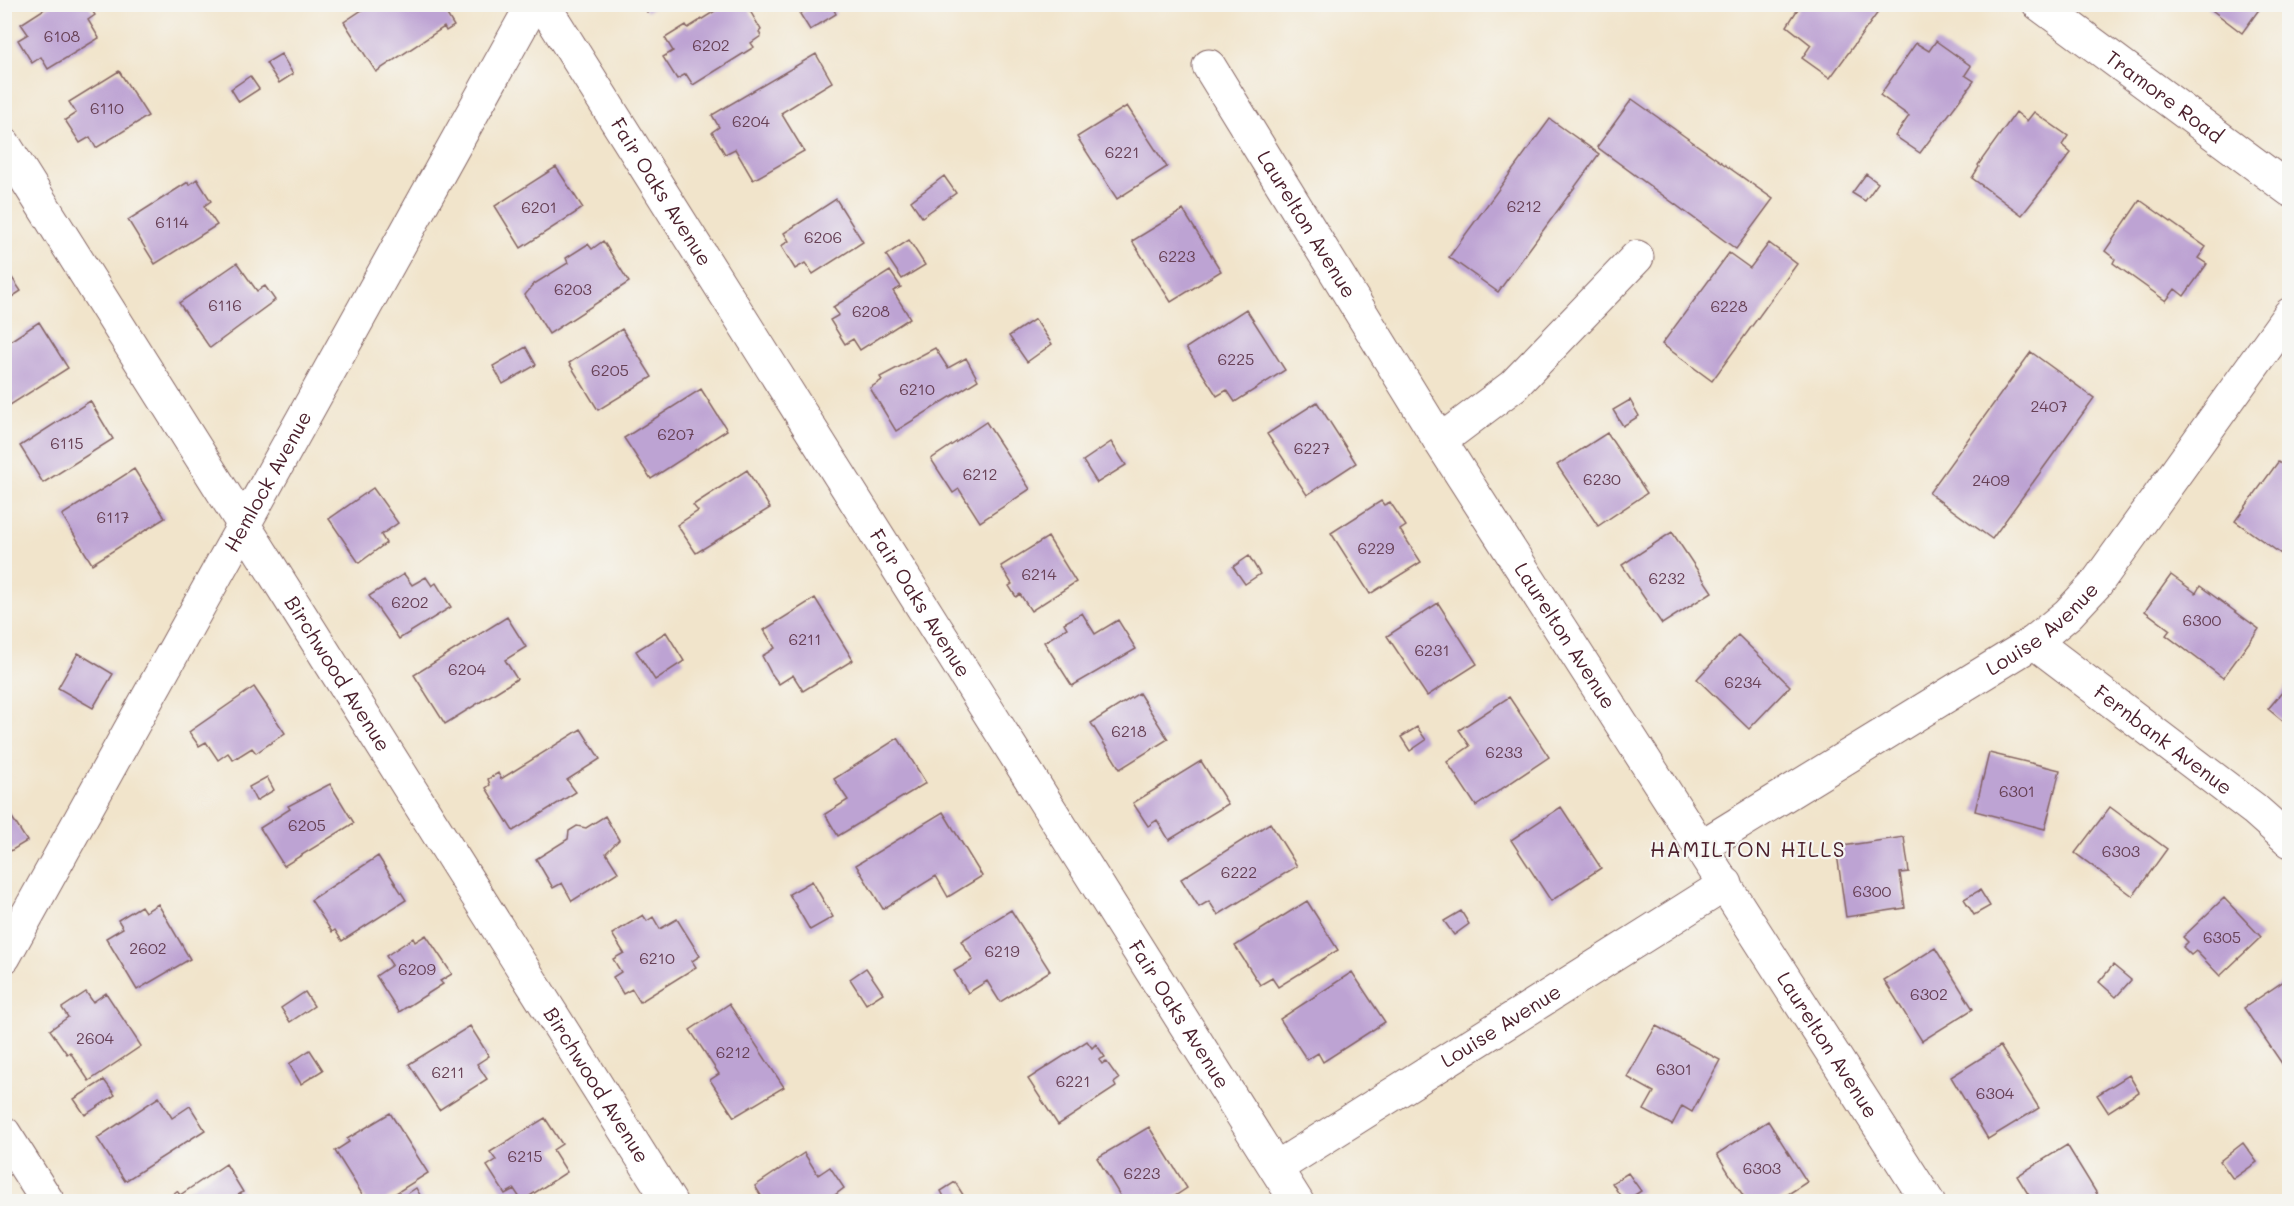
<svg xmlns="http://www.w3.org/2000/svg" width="2294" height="1206" font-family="Mali,sans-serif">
<rect width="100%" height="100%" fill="#f6f6f2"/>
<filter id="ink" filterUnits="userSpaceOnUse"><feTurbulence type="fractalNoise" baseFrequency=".0167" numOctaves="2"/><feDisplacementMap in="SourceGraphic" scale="12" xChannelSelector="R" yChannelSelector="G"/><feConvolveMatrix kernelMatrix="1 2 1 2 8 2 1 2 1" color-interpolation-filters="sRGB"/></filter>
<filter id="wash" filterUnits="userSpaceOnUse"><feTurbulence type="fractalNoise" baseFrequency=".008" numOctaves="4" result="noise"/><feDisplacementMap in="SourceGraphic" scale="24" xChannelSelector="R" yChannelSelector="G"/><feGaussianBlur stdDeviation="1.35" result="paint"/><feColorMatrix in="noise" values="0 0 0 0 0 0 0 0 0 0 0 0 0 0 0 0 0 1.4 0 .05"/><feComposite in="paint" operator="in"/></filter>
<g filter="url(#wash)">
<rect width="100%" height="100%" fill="#f1e4cb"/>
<g id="blocks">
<path fill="#bda3d3" d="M 52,4 L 88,4 L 95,15 L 88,20 L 99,38 L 48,69 L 41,57 L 32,63 L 18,40 L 28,34 L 21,24 Z
M 371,4 L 452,4 L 454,8 L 446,13 L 454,26 L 446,31 L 444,27 L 376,72 L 344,22 Z
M 642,4 L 659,4 L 647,12 Z
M 726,4 L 730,8 L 736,4 L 746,4 L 761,30 L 759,32 L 761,36 L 751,43 L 754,47 L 693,85 L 686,74 L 677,79 L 663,57 L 673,51 L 665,38 L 686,25 L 688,28 Z
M 815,4 L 831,4 L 836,14 L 810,30 L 800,14 Z
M 1801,4 L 1870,4 L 1879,11 L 1830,78 L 1802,58 L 1811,45 L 1787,26 Z
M 2204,4 L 2263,4 L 2242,33 Z
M 1936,41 L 1971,66 L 1965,75 L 1974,81 L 1920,153 L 1895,136 L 1909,116 L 1880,95 L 1916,43 L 1929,51 Z
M 281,54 L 293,74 L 279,83 L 266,63 Z
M 816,54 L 832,82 L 781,113 L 804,151 L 753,180 L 735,149 L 725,154 L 712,132 L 719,127 L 712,115 Z
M 2290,54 L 2290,68 L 2283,63 Z
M 119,71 L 148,116 L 96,148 L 90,137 L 80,143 L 65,120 L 76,113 L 69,102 Z
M 250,76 L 259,89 L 239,102 L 231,89 Z
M 1632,99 L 1773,199 L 1736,249 L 1597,147 Z
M 1127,106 L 1167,167 L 1117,199 L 1077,137 Z
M 2016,112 L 2027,121 L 2034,112 L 2068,136 L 2062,145 L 2071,153 L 2022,215 L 1972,178 L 1979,167 L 1978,165 Z
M 1550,119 L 1599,154 L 1498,292 L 1449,257 Z
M 556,167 L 583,208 L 521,248 L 495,206 Z
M 1866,174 L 1878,183 L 1865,201 L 1852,193 Z
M 944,176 L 956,193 L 922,217 L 911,201 Z
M 197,179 L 211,201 L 204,206 L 217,225 L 155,264 L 128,220 L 188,182 L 189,185 Z
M 836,199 L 863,242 L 813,274 L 805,263 L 795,269 L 781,246 L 789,241 L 784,233 Z
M 2140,200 L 2206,247 L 2198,258 L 2207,264 L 2184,296 L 2175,289 L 2166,301 L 2113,263 L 2115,259 L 2105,251 Z
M 1183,210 L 1221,271 L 1171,302 L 1132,241 Z
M 909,240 L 925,265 L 902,279 L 886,255 Z
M 603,241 L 629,282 L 549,334 L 525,295 L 534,284 L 568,263 L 566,258 L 588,244 L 592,249 Z
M 1769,243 L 1797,264 L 1712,381 L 1662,344 L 1729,253 L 1750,268 Z
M 237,263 L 257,291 L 265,286 L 275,300 L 210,348 L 179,303 Z
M 4,266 L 21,291 L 4,302 Z
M 890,271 L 901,287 L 893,291 L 910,318 L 860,350 L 853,339 L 845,344 L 830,320 L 839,315 L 833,307 Z
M 1246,309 L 1285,370 L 1235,402 L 1227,390 L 1217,396 L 1186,348 Z
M 1035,319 L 1052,344 L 1027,362 L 1009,336 Z
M 39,322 L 68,368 L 4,409 L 4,345 Z
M 622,329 L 652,377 L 598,410 L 569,363 Z
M 526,347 L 536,365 L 503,384 L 493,366 Z
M 935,348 L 948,368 L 966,358 L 978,380 L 896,431 L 870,388 L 882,380 L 880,377 Z
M 2031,352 L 2094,398 L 1992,539 L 1929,493 Z
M 701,389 L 727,430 L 651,479 L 624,438 Z
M 1630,400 L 1639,416 L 1623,426 L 1613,410 Z
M 90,401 L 113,439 L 43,483 L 20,446 Z
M 1317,402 L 1356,463 L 1307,495 L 1267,434 Z
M 986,422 L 1030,489 L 980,522 L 959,489 L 953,493 L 931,459 Z
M 1607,433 L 1647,493 L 1598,526 L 1557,465 Z
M 1111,442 L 1126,465 L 1097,483 L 1083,461 Z
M 2278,462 L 2290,470 L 2290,548 L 2284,556 L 2235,521 Z
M 134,469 L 165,518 L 92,564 L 62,515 Z
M 747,470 L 770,508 L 696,553 L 677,525 L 698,511 L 693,505 Z
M 373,488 L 398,523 L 381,535 L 386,543 L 359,563 L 329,519 Z
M 1381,501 L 1384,505 L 1390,502 L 1406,526 L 1400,530 L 1421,562 L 1370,594 L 1331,533 Z
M 1672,532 L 1712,592 L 1662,624 L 1622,565 Z
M 1048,537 L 1076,582 L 1031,611 L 1020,594 L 1016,597 L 1009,586 L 1012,584 L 1001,566 Z
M 1249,556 L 1260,574 L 1245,584 L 1233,567 Z
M 404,574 L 412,585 L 426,577 L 432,586 L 436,583 L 451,607 L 399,639 L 369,596 Z
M 2171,575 L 2196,593 L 2200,586 L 2259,629 L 2223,678 L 2166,635 L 2170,630 L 2145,611 Z
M 815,598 L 853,660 L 803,691 L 793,675 L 779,684 L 771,673 L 762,656 L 775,648 L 764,630 Z
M 1438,603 L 1477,664 L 1427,696 L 1387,636 Z
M 1082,613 L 1095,634 L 1118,620 L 1136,649 L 1072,686 L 1044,642 L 1067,628 L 1064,623 Z
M 507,617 L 526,647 L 505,660 L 517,679 L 445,724 L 414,675 Z
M 666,632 L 684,661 L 655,680 L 636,651 Z
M 1738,635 L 1790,686 L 1749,729 L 1697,679 Z
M 78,653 L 113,674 L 93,708 L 58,688 Z
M 2290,683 L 2290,727 L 2268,709 Z
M 254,687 L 285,733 L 256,753 L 252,748 L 233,760 L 228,753 L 218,760 L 206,742 L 199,746 L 189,732 Z
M 1139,693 L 1168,739 L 1120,769 L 1091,723 Z
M 1509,697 L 1549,757 L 1476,806 L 1447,762 L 1470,746 L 1459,730 Z
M 1417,727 L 1426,740 L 1410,751 L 1401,737 Z
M 581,729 L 600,759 L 567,780 L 576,792 L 513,831 L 486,788 L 490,785 L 488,779 L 498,773 L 501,779 Z
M 898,738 L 926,783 L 838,836 L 825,814 L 848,800 L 834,779 Z
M 1989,753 L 2060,770 L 2045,829 L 1975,811 Z
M 1201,761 L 1228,804 L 1169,840 L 1157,820 L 1148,826 L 1133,803 Z
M 267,777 L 274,790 L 256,801 L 249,787 Z
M 330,784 L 354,823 L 284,866 L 260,828 L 290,809 L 288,806 Z
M 4,805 L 27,841 L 4,855 Z
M 1561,807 L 1601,868 L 1551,901 L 1511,840 Z
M 2110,807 L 2167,849 L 2133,896 L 2075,853 Z
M 943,812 L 982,876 L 948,897 L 936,876 L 883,909 L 856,865 Z
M 605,816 L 619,840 L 606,853 L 618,872 L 572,901 L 562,883 L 553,888 L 536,859 L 568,839 L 569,831 L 577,826 L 586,828 Z
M 1270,823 L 1297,866 L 1218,915 L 1209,901 L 1199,907 L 1181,879 Z
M 1904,837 L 1909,872 L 1900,873 L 1905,908 L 1846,917 L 1836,847 Z
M 378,856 L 406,900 L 342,941 L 335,930 L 332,932 L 311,900 Z
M 812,881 L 833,917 L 810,930 L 789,894 Z
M 1980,890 L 1990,906 L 1974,915 L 1964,899 Z
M 2224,898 L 2261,937 L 2220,976 L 2196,951 L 2191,955 L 2183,947 L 2188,942 L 2183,937 Z
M 1307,901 L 1338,950 L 1278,987 L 1272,978 L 1260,985 L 1235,946 Z
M 158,904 L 190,959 L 137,990 L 106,938 L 123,928 L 118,920 L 141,906 L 145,912 Z
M 1011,910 L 1050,971 L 1000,1002 L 987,981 L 968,993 L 954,971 L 973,960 L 961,941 Z
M 1461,911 L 1469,924 L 1454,935 L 1444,921 Z
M 643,915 L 647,921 L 653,917 L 660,929 L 677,919 L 700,956 L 692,961 L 696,967 L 640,1002 L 632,989 L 623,994 L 613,977 L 621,972 L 613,959 L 624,953 L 612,934 Z
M 426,935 L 452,974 L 440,981 L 443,984 L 399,1012 L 376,976 L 392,965 L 386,956 L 413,938 L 415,942 Z
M 1935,948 L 1973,1009 L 1922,1041 L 1884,980 Z
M 2113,965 L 2131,980 L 2116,997 L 2099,982 Z
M 866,968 L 883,993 L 866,1004 L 850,979 Z
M 1352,972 L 1385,1022 L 1323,1062 L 1318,1053 L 1307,1060 L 1280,1019 Z
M 2290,977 L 2290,1065 L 2285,1068 L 2244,1008 Z
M 86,992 L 93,1002 L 106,993 L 141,1046 L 89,1081 L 70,1052 L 67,1054 L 50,1030 L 68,1017 L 62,1008 Z
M 305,992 L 314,1006 L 290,1022 L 281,1008 Z
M 729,1004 L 784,1087 L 734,1117 L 710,1080 L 719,1074 L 690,1030 Z
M 470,1026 L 489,1056 L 477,1064 L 487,1079 L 439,1110 L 409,1064 Z
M 1656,1026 L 1720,1060 L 1692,1112 L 1682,1106 L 1672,1125 L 1644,1110 L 1654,1092 L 1627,1077 Z
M 1087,1041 L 1092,1048 L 1096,1044 L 1105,1057 L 1099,1060 L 1102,1064 L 1106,1061 L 1119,1079 L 1114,1083 L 1116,1087 L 1058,1125 L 1028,1079 Z
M 2000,1046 L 2039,1108 L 1988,1139 L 1951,1077 Z
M 310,1050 L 323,1070 L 301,1084 L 289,1064 Z
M 2129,1075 L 2139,1092 L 2108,1112 L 2097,1095 Z
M 104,1080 L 115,1095 L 85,1115 L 74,1099 Z
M 159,1097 L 172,1118 L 190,1106 L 205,1130 L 125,1181 L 97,1138 Z
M 390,1113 L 428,1173 L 382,1202 L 367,1202 L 335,1151 L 349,1142 L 347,1139 Z
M 545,1118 L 562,1144 L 553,1150 L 567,1172 L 522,1201 L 514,1189 L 505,1194 L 487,1166 L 496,1160 L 490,1152 Z
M 1768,1121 L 1807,1182 L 1776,1202 L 1747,1202 L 1717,1154 Z
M 1149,1127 L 1187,1188 L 1166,1202 L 1124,1202 L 1097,1158 Z
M 2243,1143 L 2257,1162 L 2233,1179 L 2220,1161 Z
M 2067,1145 L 2102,1202 L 2033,1202 L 2017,1176 Z
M 804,1153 L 818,1175 L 830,1167 L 844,1188 L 835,1195 L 838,1202 L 765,1202 L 755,1186 Z
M 226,1164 L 243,1192 L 227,1202 L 162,1202 L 177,1191 L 180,1195 Z
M 1628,1173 L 1641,1191 L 1624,1202 L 1612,1183 Z
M 955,1182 L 965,1198 L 959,1202 L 947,1202 L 941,1191 Z
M 416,1188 L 424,1202 L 395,1202 Z"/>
</g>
</g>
<g filter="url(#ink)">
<use href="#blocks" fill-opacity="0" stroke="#846463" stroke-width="1.5"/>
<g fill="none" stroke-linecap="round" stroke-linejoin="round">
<g stroke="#846463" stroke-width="35">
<g id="minor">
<path id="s1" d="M 543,4 L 1297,1202"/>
<path id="s2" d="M 2039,4 L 2290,190"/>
<path id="s3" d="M 1209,66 L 1440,441 L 1928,1202"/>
<path id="s4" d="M 4,144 L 670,1202"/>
<path d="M 1440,441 L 1513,386 L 1637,257"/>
<path id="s5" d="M 2034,642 L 2254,809 L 2290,841"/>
<path id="s6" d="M 1702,846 L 2034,642 L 2068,614 L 2096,584 L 2290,314"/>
<path id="s7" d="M 4,957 L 533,4"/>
<path d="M 4,1133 L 48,1202"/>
<path id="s8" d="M 1276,1168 L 1726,884"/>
</g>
</g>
<use href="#minor" stroke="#fff" stroke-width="33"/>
</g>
</g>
<g text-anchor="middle" stroke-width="4.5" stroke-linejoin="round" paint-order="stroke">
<g font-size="16" fill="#674055">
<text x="62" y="42">6108</text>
<text x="711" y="51">6202</text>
<text x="107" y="114">6110</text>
<text x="751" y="127">6204</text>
<text x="1122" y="158">6221</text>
<text x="1524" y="212">6212</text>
<text x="539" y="213">6201</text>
<text x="172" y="228">6114</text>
<text x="823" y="243">6206</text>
<text x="1177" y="262">6223</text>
<text x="573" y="295">6203</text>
<text x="225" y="311">6116</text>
<text x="1729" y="312">6228</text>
<text x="871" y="317">6208</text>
<text x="1236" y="365">6225</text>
<text x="610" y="376">6205</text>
<text x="917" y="395">6210</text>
<text x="2049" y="412">2407</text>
<text x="676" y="440">6207</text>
<text x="67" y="449">6115</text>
<text x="1312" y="454">6227</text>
<text x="980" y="480">6212</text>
<text x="1602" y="485">6230</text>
<text x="1991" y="486">2409</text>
<text x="113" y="523">6117</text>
<text x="1376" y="554">6229</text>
<text x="1039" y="580">6214</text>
<text x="1667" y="584">6232</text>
<text x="410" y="608">6202</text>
<text x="2202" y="626">6300</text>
<text x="805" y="645">6211</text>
<text x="1432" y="656">6231</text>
<text x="467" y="675">6204</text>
<text x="1743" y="688">6234</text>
<text x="1129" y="737">6218</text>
<text x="1504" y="758">6233</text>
<text x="2017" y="797">6301</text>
<text x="307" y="831">6205</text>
<text x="2121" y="857">6303</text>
<text x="1239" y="878">6222</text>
<text x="1872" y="897">6300</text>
<text x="2222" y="943">6305</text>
<text x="148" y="954">2602</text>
<text x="1002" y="957">6219</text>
<text x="657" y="964">6210</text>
<text x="417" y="975">6209</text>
<text x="1929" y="1000">6302</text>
<text x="95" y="1044">2604</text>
<text x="733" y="1058">6212</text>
<text x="1674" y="1075">6301</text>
<text x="448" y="1078">6211</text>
<text x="1073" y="1087">6221</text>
<text x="1995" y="1099">6304</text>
<text x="525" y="1162">6215</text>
<text x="1762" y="1174">6303</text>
<text x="1142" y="1179">6223</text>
</g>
<g font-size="20" fill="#4a1f2b" stroke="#f6f6f2">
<text dy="7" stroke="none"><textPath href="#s2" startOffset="156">Tramore Road</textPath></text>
<text dy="7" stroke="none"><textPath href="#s1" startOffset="222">Fair Oaks Avenue</textPath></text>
<text dy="7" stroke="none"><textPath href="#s3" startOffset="186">Laurelton Avenue</textPath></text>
<text dy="7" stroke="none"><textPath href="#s7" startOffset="544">Hemlock Avenue</textPath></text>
<text dy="7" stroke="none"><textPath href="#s1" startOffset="708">Fair Oaks Avenue</textPath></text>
<text dy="7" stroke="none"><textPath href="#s6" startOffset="404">Louise Avenue</textPath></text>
<text dy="7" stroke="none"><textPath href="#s3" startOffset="672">Laurelton Avenue</textPath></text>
<text dy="7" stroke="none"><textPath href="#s4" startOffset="626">Birchwood Avenue</textPath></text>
<text dy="7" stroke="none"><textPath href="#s5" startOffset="162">Fernbank Avenue</textPath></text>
<text dy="7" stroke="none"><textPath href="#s1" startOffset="1194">Fair Oaks Avenue</textPath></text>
<text dy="7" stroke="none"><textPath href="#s8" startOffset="266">Louise Avenue</textPath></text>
<text dy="7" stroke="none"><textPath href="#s3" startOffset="1158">Laurelton Avenue</textPath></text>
<text dy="7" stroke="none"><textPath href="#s4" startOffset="1112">Birchwood Avenue</textPath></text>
</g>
<g font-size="21" letter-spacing="1.5" fill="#4a1f2b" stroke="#f6f6f2">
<text x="1748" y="857">HAMILTON HILLS</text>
</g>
</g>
<rect width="2294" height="1206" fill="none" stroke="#f6f6f2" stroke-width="24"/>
</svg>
